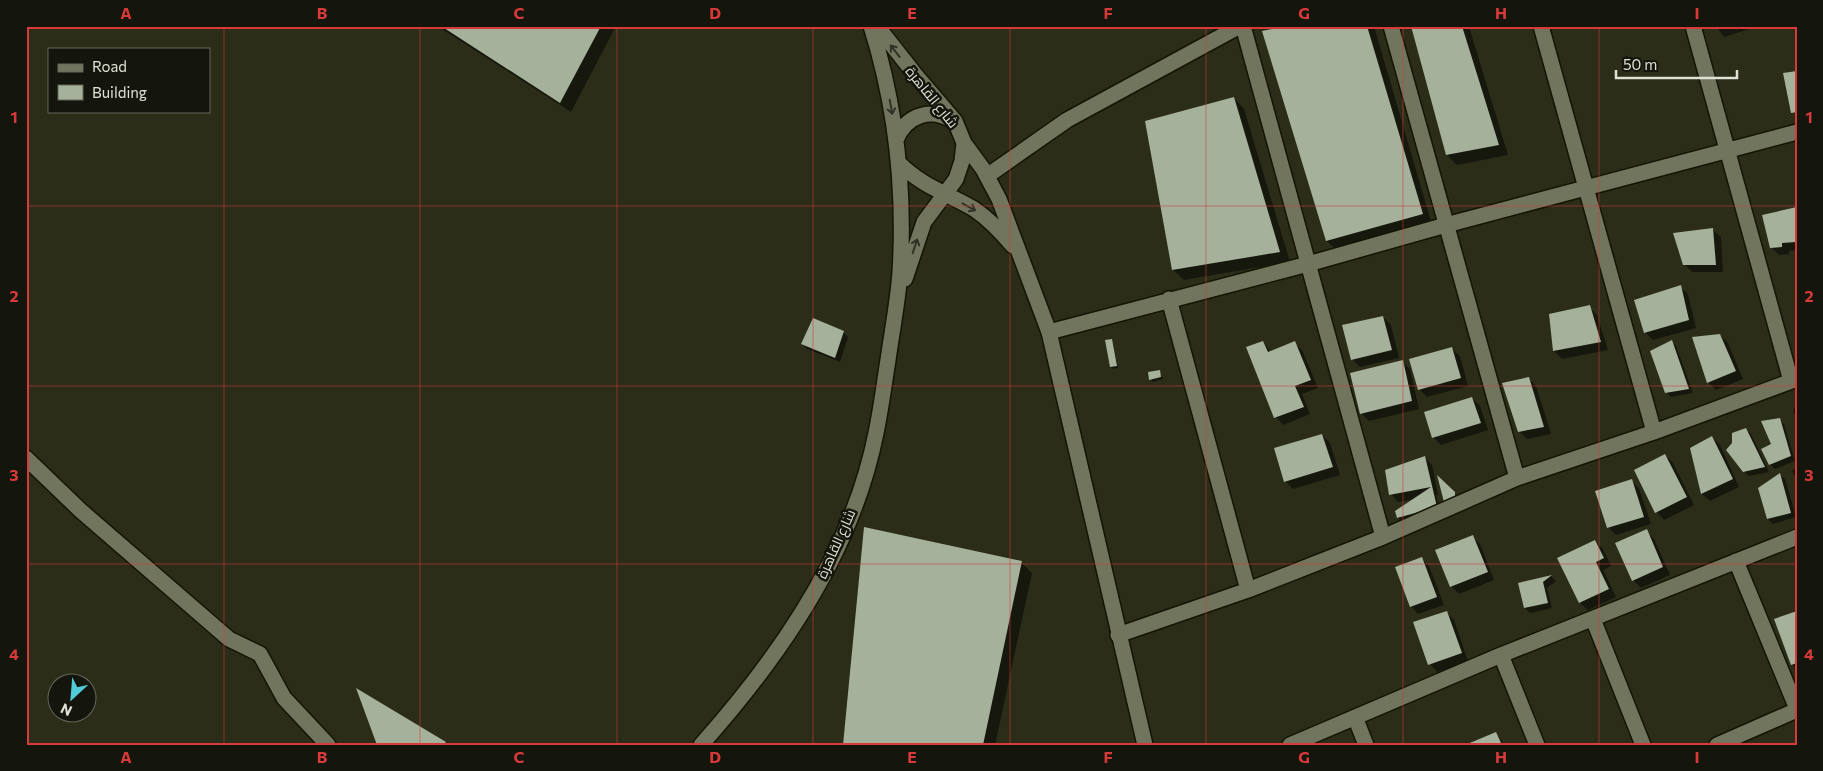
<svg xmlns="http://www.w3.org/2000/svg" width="1823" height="771" font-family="Commissioner,Cairo,sans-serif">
<rect width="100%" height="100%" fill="#2b2d19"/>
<path fill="#0007" d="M 437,26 L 616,26 L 571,112 Z
M 1296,26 L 1374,26 L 1432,225 L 1337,251 L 1327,241 Z
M 1412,26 L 1465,26 L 1470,30 L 1508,155 L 1457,165 L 1447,155 Z
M 1716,26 L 1759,26 L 1724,37 Z
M 1234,98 L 1244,109 L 1290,262 L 1184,280 L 1173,270 Z
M 1797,208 L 1797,250 L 1789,251 L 1789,254 L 1779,255 L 1771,247 Z
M 1713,230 L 1721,237 L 1723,272 L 1692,272 L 1684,264 Z
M 1680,287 L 1688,294 L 1696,328 L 1653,340 L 1645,332 Z
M 1589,307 L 1597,315 L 1608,350 L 1562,359 L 1554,351 L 1550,315 Z
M 1383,317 L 1391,325 L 1399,358 L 1360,367 L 1352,359 Z
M 843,332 L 848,337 L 840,362 L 807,349 L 802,344 Z
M 1720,335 L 1728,343 L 1743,379 L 1716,390 L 1708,382 Z
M 1111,341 L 1113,343 L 1118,368 L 1113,369 L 1111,367 Z
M 1671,341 L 1676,346 L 1693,393 L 1671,397 L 1666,392 Z
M 1263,342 L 1271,352 L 1294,343 L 1302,350 L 1318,388 L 1302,394 L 1310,414 L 1283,425 L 1276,417 L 1247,348 Z
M 1452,349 L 1460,356 L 1468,386 L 1427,397 L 1419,389 Z
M 1402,362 L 1410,369 L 1419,409 L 1369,421 L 1361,413 Z
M 1159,371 L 1163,379 L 1153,382 L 1151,380 Z
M 1528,378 L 1536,386 L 1551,434 L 1527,439 L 1519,431 Z
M 1472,398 L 1480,406 L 1488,430 L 1441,445 L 1433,437 Z
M 1797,408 L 1797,421 L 1793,409 Z
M 1779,419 L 1784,424 L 1795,461 L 1775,469 L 1770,464 L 1772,444 Z
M 1746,429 L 1751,434 L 1769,472 L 1749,476 L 1744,471 Z
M 1322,435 L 1330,443 L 1340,475 L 1293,489 L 1285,481 Z
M 1712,437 L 1720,445 L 1739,487 L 1710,501 L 1702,494 L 1691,449 Z
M 1665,455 L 1673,463 L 1694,505 L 1664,520 L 1657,512 Z
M 1424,457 L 1432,465 L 1438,495 L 1436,495 L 1441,512 L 1403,523 L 1398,518 L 1396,512 L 1416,499 L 1398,502 L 1391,494 Z
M 1797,469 L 1797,481 L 1792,470 Z
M 1780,475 L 1785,479 L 1796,517 L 1773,524 L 1768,519 Z
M 1632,481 L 1639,489 L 1651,524 L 1616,535 L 1608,527 Z
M 1646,531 L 1654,539 L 1670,575 L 1641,588 L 1633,580 Z
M 1473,537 L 1480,544 L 1494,580 L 1459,594 L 1451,586 Z
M 1595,541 L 1603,549 L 1611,566 L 1603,570 L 1616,597 L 1588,610 L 1580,603 L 1559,558 Z
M 1421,558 L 1429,566 L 1444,605 L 1418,614 L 1411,606 Z
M 1021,562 L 1032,573 L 995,745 L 844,745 Z
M 1551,576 L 1556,581 L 1547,588 L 1552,608 L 1530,613 L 1525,608 L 1520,584 Z
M 1446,612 L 1454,620 L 1468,661 L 1437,672 L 1430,664 Z
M 1797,613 L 1797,669 L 1792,664 Z
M 1496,734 L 1505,745 L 1468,745 Z"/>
<path fill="#a5b19b" d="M 441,26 L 601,26 L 560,103 Z
M 1288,26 L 1367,26 L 1423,214 L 1326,241 L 1262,31 Z
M 1411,26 L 1462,26 L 1499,145 L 1446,155 Z
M 1797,71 L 1797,112 L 1791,113 L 1783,73 Z
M 1234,97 L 1280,252 L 1172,270 L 1145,121 Z
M 1797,207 L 1796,242 L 1782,243 L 1782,247 L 1770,248 L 1762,215 Z
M 1713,228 L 1716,265 L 1683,265 L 1673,233 Z
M 1681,285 L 1689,320 L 1644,333 L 1634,300 Z
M 1590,305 L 1601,342 L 1553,351 L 1549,314 Z
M 1383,316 L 1392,350 L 1351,360 L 1342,325 Z
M 813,318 L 844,331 L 835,358 L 801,344 Z
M 1720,334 L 1736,371 L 1707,383 L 1692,337 Z
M 1112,339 L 1117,366 L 1110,367 L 1105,340 Z
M 1672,340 L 1689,389 L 1665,393 L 1650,351 Z
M 1263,341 L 1268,352 L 1295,341 L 1311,380 L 1295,386 L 1304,407 L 1274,418 L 1246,347 Z
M 1452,347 L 1461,378 L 1418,390 L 1409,359 Z
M 1403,360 L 1412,401 L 1360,414 L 1350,373 Z
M 1160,370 L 1161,377 L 1149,380 L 1148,372 Z
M 1529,377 L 1544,427 L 1518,432 L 1502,383 Z
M 1472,397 L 1481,423 L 1432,438 L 1424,412 Z
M 1780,418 L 1791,456 L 1769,465 L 1761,449 L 1771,444 L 1761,421 Z
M 1746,428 L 1765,467 L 1743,472 L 1726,450 L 1732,443 L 1732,433 Z
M 1322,434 L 1333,467 L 1284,482 L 1274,448 Z
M 1712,436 L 1733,479 L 1701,494 L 1690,448 Z
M 1665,454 L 1687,497 L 1655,513 L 1634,470 Z
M 1425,456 L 1437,507 L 1397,518 L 1395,511 L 1431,487 L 1389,495 L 1385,470 Z
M 1780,473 L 1791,513 L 1767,519 L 1758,488 Z
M 1437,475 L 1455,492 L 1455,503 L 1444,502 Z
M 1632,479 L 1644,517 L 1607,528 L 1595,491 Z
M 864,527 L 1022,561 L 983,745 L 843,745 Z
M 1647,529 L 1663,567 L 1632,581 L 1615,543 Z
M 1473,535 L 1488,572 L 1450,587 L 1435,550 Z
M 1595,540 L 1604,558 L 1596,562 L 1609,589 L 1579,603 L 1557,558 Z
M 1422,557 L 1437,597 L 1410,607 L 1395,567 Z
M 1552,575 L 1543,582 L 1548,603 L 1524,608 L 1518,583 Z
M 1447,611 L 1462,653 L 1428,665 L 1413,622 Z
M 1797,611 L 1797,663 L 1791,665 L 1774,619 Z
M 356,688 L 446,742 L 443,745 L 377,745 Z
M 1496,732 L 1502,745 L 1465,745 Z"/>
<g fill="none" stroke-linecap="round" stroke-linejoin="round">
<g stroke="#141503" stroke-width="18">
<path id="street" d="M 1243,26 L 1383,537
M 1391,26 L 1517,478
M 1541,26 L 1654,432
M 1693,26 L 1791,381
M 987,176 L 1067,120 L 1240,26
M 1169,299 L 1248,590
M 1049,332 L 1308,264 L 1446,225 L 1797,132
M 26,458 L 80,510 L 229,639 L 260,654 L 284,698 L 328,745
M 1736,561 L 1797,709
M 1593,619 L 1643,745
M 1118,635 L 1248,590 L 1383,537 L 1517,478 L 1654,432 L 1797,379
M 1501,655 L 1537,745
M 1355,717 L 1366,745
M 1290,745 L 1501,655 L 1797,537
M 1717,745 L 1797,710"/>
</g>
<g stroke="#141503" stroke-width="18">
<path id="secondary" d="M 877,26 L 914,73 L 955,121 L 964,143 L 962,161 L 956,179 L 924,222 L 905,279
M 896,140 C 906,115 931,107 953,121
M 964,143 L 983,169 L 999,199 L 1049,332 L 1145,745
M 899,163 C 923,187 947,193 974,209 C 989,219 1002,233 1013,246
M 701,745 C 751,689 795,631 829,565 C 850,524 867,478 876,433 C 881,409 884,385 888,360 C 892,331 898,301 900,272 C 905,189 896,106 871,26"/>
</g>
<use href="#street" stroke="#72755e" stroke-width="15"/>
<use href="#secondary" stroke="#72755e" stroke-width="15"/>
</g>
<defs><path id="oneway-shaft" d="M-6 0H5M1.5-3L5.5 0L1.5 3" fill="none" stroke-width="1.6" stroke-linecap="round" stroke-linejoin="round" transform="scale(1.25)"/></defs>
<g stroke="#303225">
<use href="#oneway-shaft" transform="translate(895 51) rotate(-128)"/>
<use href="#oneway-shaft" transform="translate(891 107) rotate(80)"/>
<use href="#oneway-shaft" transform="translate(969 207) rotate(29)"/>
<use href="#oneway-shaft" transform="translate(915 246) rotate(-72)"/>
</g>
<path fill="none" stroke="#d73a39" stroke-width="1" stroke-opacity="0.55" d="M 224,26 L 224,745M 420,26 L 420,745M 617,26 L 617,745M 813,26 L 813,745M 1010,26 L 1010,745M 1206,26 L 1206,745M 1403,26 L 1403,745M 1599,26 L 1599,745M 26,206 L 1797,206M 26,386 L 1797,386M 26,564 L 1797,564"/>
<g text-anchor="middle" stroke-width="5" stroke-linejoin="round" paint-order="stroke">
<g font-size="14" fill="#e0e1d5" stroke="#14150c">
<text transform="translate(932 97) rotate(51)" y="5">شارع القاهرة</text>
<text transform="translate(836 544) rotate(-66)" y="5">شارع القاهرة</text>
</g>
</g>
<rect width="1823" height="771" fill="none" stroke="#14150c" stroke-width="55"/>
<rect x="48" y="48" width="162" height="65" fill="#14150c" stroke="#66675c"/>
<rect x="58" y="64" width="25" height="8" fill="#72755e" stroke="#66675c"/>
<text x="92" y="72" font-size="15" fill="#e0e1d5">Road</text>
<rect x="58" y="85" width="25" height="15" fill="#a5b19b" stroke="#66675c"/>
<text x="92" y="98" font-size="15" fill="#e0e1d5">Building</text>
<g transform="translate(72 698) rotate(206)"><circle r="24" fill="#14150c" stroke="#66675c"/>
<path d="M0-4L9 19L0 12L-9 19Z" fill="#52cbd8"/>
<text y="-8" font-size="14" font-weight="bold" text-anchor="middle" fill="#e0e1d5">N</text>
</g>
<path d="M1616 70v8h121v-8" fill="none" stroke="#e0e1d5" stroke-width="2.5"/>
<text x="1623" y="70" font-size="15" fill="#e0e1d5" stroke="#14150c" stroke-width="4" paint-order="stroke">50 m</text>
<rect x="28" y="28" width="1768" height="716" fill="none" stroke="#d73a39" stroke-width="2"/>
<g font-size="16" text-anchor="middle" font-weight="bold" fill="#d73a39">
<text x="126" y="19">A</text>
<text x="322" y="19">B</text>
<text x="519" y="19">C</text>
<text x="715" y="19">D</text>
<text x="912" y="19">E</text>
<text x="1108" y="19">F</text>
<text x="1304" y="19">G</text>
<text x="1501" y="19">H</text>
<text x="1697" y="19">I</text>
<text x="14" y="123">1</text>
<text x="1809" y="123">1</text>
<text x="14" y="302">2</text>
<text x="1809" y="302">2</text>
<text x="14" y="481">3</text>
<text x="1809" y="481">3</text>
<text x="14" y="660">4</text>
<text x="1809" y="660">4</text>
<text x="126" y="763">A</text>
<text x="322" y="763">B</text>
<text x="519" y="763">C</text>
<text x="715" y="763">D</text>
<text x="912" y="763">E</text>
<text x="1108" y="763">F</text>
<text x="1304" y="763">G</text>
<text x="1501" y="763">H</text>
<text x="1697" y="763">I</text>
</g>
</svg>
